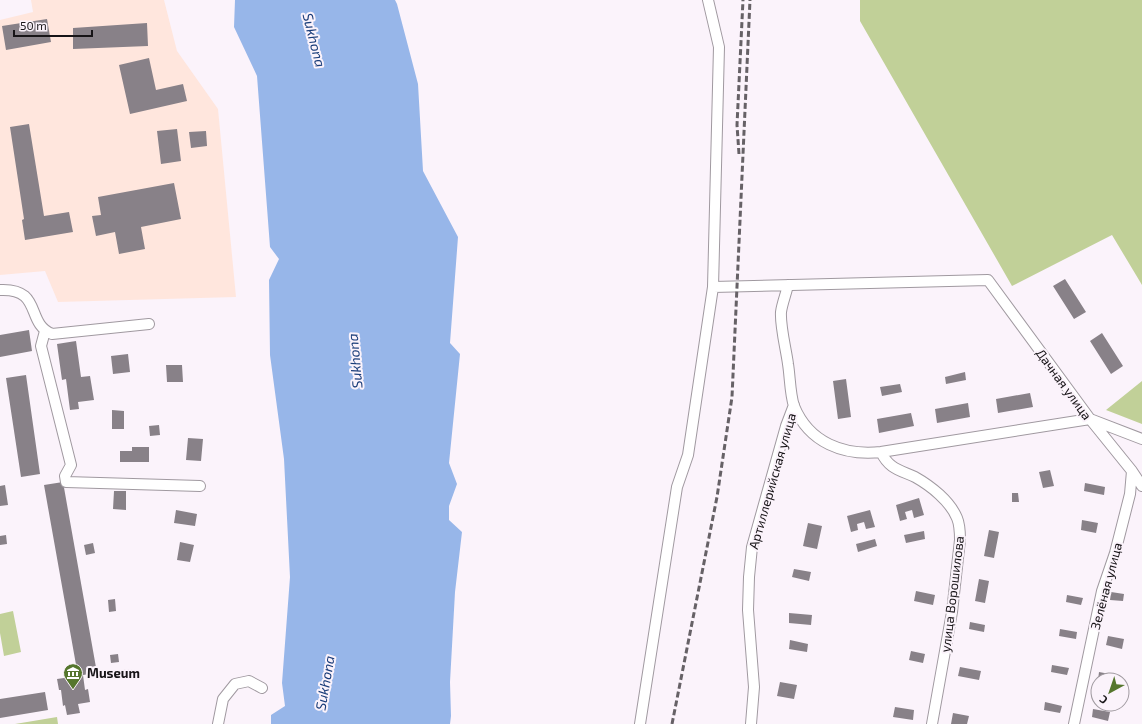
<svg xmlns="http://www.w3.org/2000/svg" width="1142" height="724" font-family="'Exo 2',sans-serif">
<rect width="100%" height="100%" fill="#fbf3fb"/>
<path fill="#ffe6dd" d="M 31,0 L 164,0 L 177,51 L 218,109 L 236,297 L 58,302 L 45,271 L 0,275 L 0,20 L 33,12 Z"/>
<path fill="#c1d098" d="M 860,0 L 1142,0 L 1142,285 L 1112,235 L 1012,286 L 860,21 Z
M 1142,381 L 1142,424 L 1106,410 Z
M 13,611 L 21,652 L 4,656 L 0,633 L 0,614 Z
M 57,717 L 58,724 L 15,724 Z"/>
<path fill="#97b6e9" d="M 235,0 L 395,0 L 397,4 L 418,84 L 423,171 L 458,237 L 450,343 L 460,354 L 449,463 L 457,484 L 449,506 L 449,520 L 462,532 L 455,592 L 450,682 L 451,716 L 450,724 L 271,724 L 271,715 L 285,706 L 282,683 L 290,577 L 284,459 L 270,355 L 269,280 L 279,259 L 270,247 L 257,76 L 234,27 Z"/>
<path fill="#888188" d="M 47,19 L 51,42 L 6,50 L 2,26 Z
M 147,23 L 148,46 L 73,49 L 73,28 Z
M 149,58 L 156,90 L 183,84 L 187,101 L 130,114 L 119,65 Z
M 29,124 L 44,216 L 69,212 L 73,232 L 25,240 L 22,220 L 24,219 L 10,127 Z
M 177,129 L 181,161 L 161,164 L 157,131 Z
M 206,131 L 207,146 L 191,148 L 189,132 Z
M 174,183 L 181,219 L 141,227 L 145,249 L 119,254 L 115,232 L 96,236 L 92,216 L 101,215 L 98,197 Z
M 1065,279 L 1086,312 L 1074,319 L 1053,286 Z
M 29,330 L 32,351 L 0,357 L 0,335 Z
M 1102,333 L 1123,366 L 1111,374 L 1090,341 Z
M 76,341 L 81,377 L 90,376 L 94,400 L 78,402 L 79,409 L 70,410 L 66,379 L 62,380 L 57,344 Z
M 128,354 L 130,372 L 113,374 L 111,356 Z
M 166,365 L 182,365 L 183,382 L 167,382 Z
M 965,372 L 966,380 L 946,384 L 945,377 Z
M 26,375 L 40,474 L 21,477 L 6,378 Z
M 846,379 L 851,417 L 838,419 L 833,381 Z
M 900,384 L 902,392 L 882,396 L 880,387 Z
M 1030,393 L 1033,407 L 998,413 L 996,399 Z
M 968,403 L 970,417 L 937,423 L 935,409 Z
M 112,410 L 124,411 L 124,429 L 112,429 Z
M 911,413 L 914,426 L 879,433 L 877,419 Z
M 159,425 L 160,435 L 150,436 L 149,426 Z
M 188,438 L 203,439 L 201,461 L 186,460 Z
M 132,447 L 149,447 L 149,462 L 120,462 L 120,451 L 132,451 Z
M 1050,470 L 1054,486 L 1043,488 L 1039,472 Z
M 63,482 L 97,673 L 83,675 L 85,690 L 88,689 L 90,702 L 78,704 L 80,713 L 67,715 L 65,705 L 63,706 L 61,690 L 59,690 L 57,679 L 78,676 L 44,485 Z
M 1085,483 L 1105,487 L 1104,495 L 1084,491 Z
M 5,485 L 8,505 L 0,506 L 0,486 Z
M 114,491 L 126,491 L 126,510 L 113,509 Z
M 1012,493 L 1018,493 L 1019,502 L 1012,502 Z
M 919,498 L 924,515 L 914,518 L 912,510 L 905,512 L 907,519 L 900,521 L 896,505 Z
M 176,510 L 197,514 L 195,526 L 174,523 Z
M 870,510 L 875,527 L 866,529 L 864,522 L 857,524 L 858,530 L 851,532 L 847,516 Z
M 1082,520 L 1098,523 L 1096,533 L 1081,530 Z
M 808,523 L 822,526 L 817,549 L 803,546 Z
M 989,530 L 999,532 L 994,558 L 984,556 Z
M 924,531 L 925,539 L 906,543 L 904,535 Z
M 6,535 L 7,544 L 0,545 L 0,536 Z
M 875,539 L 877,546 L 858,552 L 856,544 Z
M 180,542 L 194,545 L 190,562 L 177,560 Z
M 93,543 L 95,553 L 86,555 L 84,545 Z
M 794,569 L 811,572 L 809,581 L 792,577 Z
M 979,579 L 989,581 L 985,603 L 975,601 Z
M 916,591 L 935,595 L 933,605 L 914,601 Z
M 1111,592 L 1124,594 L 1123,601 L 1110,600 Z
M 1067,595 L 1083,598 L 1081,605 L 1066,602 Z
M 115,599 L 116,611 L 109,612 L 108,600 Z
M 789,613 L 812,615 L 811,625 L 789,623 Z
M 970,622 L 985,625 L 984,632 L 969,629 Z
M 1060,629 L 1077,632 L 1076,639 L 1059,636 Z
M 1108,636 L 1124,639 L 1122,649 L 1106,645 Z
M 790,640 L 808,644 L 807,652 L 789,649 Z
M 911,651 L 925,654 L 923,663 L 909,660 Z
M 118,654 L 119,662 L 111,663 L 110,655 Z
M 1052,665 L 1069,668 L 1067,675 L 1051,672 Z
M 960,667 L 981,671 L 979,680 L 958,676 Z
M 131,669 L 132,676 L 123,677 L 122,670 Z
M 1099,672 L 1115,675 L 1114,680 L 1098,680 Z
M 780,682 L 797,685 L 794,699 L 777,696 Z
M 45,692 L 48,710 L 0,718 L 0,699 Z
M 1045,702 L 1062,706 L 1060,713 L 1044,710 Z
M 895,707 L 914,710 L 913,720 L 893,717 Z
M 1093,709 L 1110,712 L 1108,721 L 1092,717 Z
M 953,713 L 969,716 L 967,724 L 951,724 Z"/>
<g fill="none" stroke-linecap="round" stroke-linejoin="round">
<g stroke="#a099a0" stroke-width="12">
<path id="street" d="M 708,0 L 719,47 L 713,287
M 788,285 C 786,294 782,304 781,312 C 780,326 786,349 788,364 C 790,376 790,394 794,406 C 809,443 844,456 881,452 L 1090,419 L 1142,439
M 0,290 C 43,288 25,323 52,334 L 149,324
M 45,331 L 41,346 L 71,465 L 65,476 L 66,482 L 200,486
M 881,452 C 889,469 900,470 915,477 C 931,486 950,501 957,518 C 960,525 960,533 960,540 L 952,612 L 932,724
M 218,724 L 223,699 L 235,684 L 249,681 L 262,688
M 640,724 L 677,487 L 688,455 L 713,287 L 988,280 L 1090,419 L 1132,471 L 1142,486
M 751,724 L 754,687 L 748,610 L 749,577 L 752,547 L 786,426 L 794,405
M 1074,724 L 1102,591 L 1115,553 L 1130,494 L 1132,471"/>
</g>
<use href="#street" stroke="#fff" stroke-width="10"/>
<path stroke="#666166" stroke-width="3" stroke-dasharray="6 3" stroke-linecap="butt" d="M 739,154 L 737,125 L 743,0
M 672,724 L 717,497 L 732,397 L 750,0"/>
</g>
<defs>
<g id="museum-pin" transform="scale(1)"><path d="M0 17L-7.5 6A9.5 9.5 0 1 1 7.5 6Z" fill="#55762d" stroke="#fbf3fb"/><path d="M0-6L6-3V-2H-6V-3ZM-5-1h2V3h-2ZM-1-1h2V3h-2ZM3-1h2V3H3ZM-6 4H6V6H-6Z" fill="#fff"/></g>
</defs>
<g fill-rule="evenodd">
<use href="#museum-pin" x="73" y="673"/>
</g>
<g text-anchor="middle" stroke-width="4" stroke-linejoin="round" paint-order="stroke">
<g font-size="13" fill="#171417" stroke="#fbf3fb">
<text transform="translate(1064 384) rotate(54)" y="5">Дачная улица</text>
<text transform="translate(772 481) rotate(-74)" y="5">Артиллерийская улица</text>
<text transform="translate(1106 586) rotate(-75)" y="5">Зелёная улица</text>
<text transform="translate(952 594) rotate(-83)" y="5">улица Ворошилова</text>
</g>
<g font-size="13" font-weight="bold" fill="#171417" stroke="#fbf3fb" text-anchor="start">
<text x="87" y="678">Museum</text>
</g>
<g font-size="14" font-style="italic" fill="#193c79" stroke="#fbf3fb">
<text transform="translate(314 40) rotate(76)" y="5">Sukhona</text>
<text transform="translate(355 361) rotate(-95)" y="5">Sukhona</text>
<text transform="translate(325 683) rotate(-80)" y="5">Sukhona</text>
</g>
</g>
<g transform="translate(1110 692) rotate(220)"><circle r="19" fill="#fbf3fb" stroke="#a09aa0"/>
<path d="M0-3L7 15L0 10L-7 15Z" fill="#55762d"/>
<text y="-6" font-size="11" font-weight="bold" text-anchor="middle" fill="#171417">С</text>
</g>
<path d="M14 30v6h78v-6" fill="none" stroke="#171417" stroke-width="2"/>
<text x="20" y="30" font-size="12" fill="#171417" stroke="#fbf3fb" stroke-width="3" paint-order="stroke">50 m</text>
</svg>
